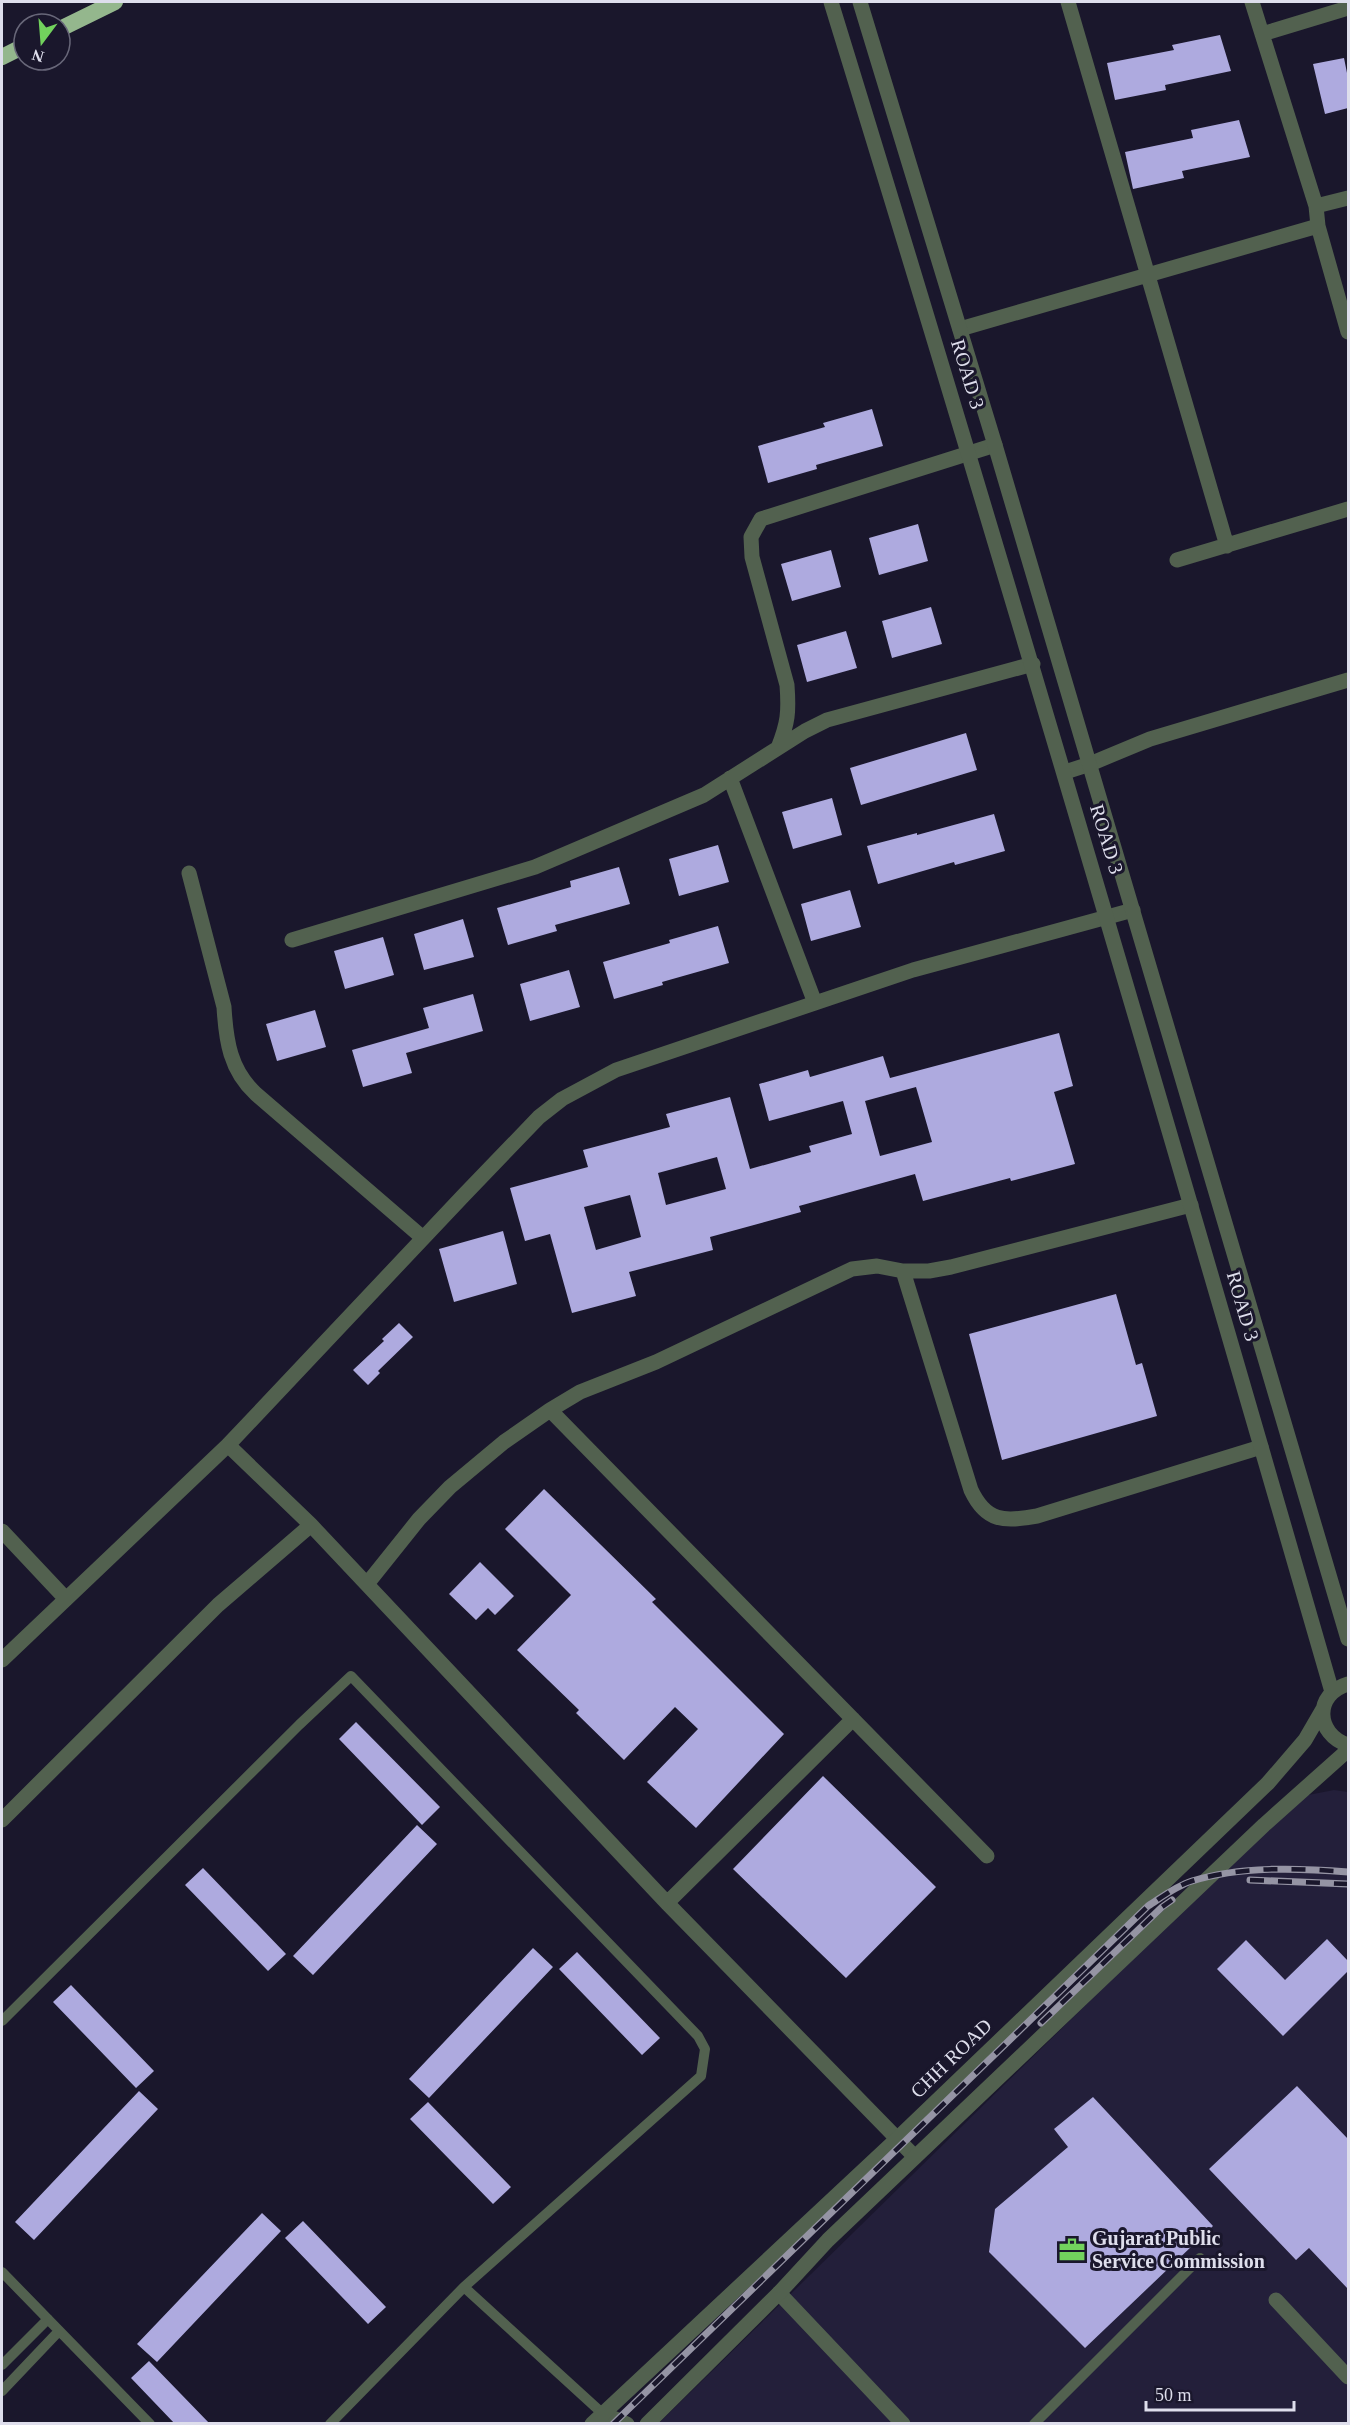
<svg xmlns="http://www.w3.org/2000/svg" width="1350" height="2425" font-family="'Times New Roman',serif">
<rect width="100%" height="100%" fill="#1a172c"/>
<path fill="#231f3a" d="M 1334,1790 L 1348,1792 L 1348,2423 L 658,2424 L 1298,1797 Z"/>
<path fill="#aeaadf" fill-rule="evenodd" d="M 1220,35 L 1231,71 L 1165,85 L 1166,90 L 1115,100 L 1107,63 L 1174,50 L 1172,45 Z
M 1344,58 L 1348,78 L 1348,108 L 1325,114 L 1313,64 Z
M 1239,120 L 1250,157 L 1182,171 L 1184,178 L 1133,189 L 1125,152 L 1193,138 L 1191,130 Z
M 872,409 L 883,446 L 816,465 L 817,469 L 768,483 L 758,446 L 825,427 L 823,423 Z
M 918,524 L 928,561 L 879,575 L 869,538 Z
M 831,550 L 841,587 L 792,601 L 781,564 Z
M 931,607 L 942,644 L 892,658 L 882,621 Z
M 846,631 L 857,668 L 807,682 L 797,645 Z
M 966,733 L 977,770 L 861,805 L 850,768 Z
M 832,798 L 842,835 L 793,849 L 782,812 Z
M 994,814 L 1005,851 L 955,865 L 954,862 L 878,884 L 867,846 L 917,833 L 917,835 Z
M 718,845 L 729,882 L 679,896 L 669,859 Z
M 619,867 L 630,904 L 555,925 L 557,931 L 508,945 L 497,908 L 571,887 L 570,881 Z
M 850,890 L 861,927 L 811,941 L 801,904 Z
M 463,919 L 474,957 L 424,970 L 414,934 Z
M 718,926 L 729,963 L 662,982 L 663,985 L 614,999 L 603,962 L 670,943 L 669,940 Z
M 383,937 L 394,975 L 345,989 L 334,951 Z
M 569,970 L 580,1007 L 530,1021 L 520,984 Z
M 473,994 L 483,1031 L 406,1053 L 412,1073 L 363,1087 L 352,1050 L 429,1028 L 423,1008 Z
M 315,1010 L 326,1047 L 277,1061 L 266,1024 Z
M 1059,1033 L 1073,1086 L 1054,1092 L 1075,1164 L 1011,1181 L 1010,1178 L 923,1201 L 915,1174 L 799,1206 L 801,1212 L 710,1237 L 713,1250 L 629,1272 L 636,1296 L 572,1313 L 550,1234 L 525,1241 L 510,1188 L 588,1167 L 583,1150 L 670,1127 L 666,1114 L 730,1097 L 750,1169 L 811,1152 L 809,1146 L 852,1134 L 843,1101 L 769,1121 L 759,1084 L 808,1070 L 810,1077 L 883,1056 L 890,1078 ZM 916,1087 L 932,1142 L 880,1156 L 865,1101 ZM 717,1157 L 726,1189 L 666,1205 L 658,1173 ZM 630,1195 L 641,1237 L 596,1250 L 584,1207 Z
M 503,1231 L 517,1284 L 454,1302 L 439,1249 Z
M 1116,1294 L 1136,1365 L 1142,1363 L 1157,1416 L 1002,1460 L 969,1334 Z
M 399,1323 L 413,1337 L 378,1371 L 380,1373 L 368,1385 L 353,1370 L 384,1341 L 382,1339 Z
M 544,1489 L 656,1599 L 652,1602 L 784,1734 L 696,1828 L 647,1782 L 698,1729 L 675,1707 L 624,1760 L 576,1713 L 579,1710 L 517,1650 L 571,1595 L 505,1529 Z
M 480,1562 L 514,1596 L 495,1615 L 488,1608 L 476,1620 L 449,1594 Z
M 356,1722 L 440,1807 L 422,1825 L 339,1739 Z
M 823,1776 L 936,1887 L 846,1978 L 733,1869 Z
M 417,1825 L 437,1844 L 313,1975 L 293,1956 Z
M 203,1868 L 286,1954 L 268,1971 L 185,1885 Z
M 1327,1939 L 1348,1961 L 1348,1971 L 1283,2036 L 1217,1969 L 1246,1940 L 1285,1980 Z
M 533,1948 L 553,1967 L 429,2098 L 409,2079 Z
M 577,1952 L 660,2038 L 642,2055 L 559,1969 Z
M 71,1985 L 154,2071 L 136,2088 L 53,2002 Z
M 1297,2086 L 1348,2139 L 1348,2289 L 1309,2248 L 1296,2260 L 1209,2169 Z
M 139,2091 L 158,2109 L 34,2240 L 15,2222 Z
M 1093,2097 L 1213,2226 L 1085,2348 L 989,2252 L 995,2209 L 1068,2147 L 1054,2129 Z
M 428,2102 L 511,2187 L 493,2204 L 410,2119 Z
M 262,2213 L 281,2231 L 157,2362 L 137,2344 Z
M 303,2221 L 386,2307 L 368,2324 L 285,2238 Z
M 149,2361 L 210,2424 L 175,2424 L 131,2378 Z"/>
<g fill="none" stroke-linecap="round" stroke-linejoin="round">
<path stroke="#52614f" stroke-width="10" d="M 2,2021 L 299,1725 L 351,1676 L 698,2036 L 705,2049 L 701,2076 L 464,2287 L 330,2424
M 2,2272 L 150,2424
M 464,2287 L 602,2413
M 2,2365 L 48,2319
M 2,2391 L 59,2331
M 1034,2424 L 1200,2258"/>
<path stroke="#52614f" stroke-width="15" d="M 1068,2 L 1227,546
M 1252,2 L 1316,206 L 1318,226 L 1348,332
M 1262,34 L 1348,8
M 1316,206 L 1348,198
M 960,329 L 1318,226
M 1177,560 L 1348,509
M 778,748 C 788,723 789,712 787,685 L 752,557 L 751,537 L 761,519 L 995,445
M 1065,772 L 1090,764 L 1150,739 L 1348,680
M 730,778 L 815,1003
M 189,873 L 224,1007 C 226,1041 230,1070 256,1094 L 423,1238
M 292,940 L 535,867 L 704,795 L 805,731 L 827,720 L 1033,664
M 903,1271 L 971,1490 C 986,1522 1004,1522 1037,1516 L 1261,1447
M 550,1410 L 987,1856
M 228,1445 L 463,1196 L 539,1117 L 562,1099 L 616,1070 L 913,970 L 1133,910
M 2,1531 L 66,1599
M 367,1584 L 419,1519 L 450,1487 L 504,1442 L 550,1410 L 580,1392 L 656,1362 L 852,1269 L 877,1266 L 903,1271 L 929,1271 L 951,1267 L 1191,1205
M 2,1660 L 228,1445 L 311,1525 L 667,1903 L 915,2157
M 2,1820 L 218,1605 L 311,1525
M 667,1903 L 853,1719
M 779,2293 L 903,2424
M 1276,2300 L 1348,2377
M 602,2413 L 627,2424"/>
<path stroke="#52614f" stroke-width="15" d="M 831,2 C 1004,563 1169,1127 1332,1692
M 860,2 L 995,445 L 1348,1639
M 1348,1684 C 1314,1694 1315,1734 1348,1745
M 592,2424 L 898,2138 L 1268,1783 L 1305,1740 L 1323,1709
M 647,2424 L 779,2293 L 828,2240 L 1264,1825 L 1348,1750"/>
<path stroke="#94b78d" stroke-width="16" d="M 60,29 L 115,2
M 2,57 L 24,46"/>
<g stroke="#9594a4" stroke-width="7">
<path id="rail" d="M 1250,1880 L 1348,1884
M 1041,2023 L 1162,1907 L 1172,1900
M 613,2424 L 1148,1906 C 1162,1897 1176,1886 1192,1881 C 1240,1866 1299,1868 1348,1872"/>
</g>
<use href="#rail" stroke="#1a172c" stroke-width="4.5" stroke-dasharray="14" stroke-linecap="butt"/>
</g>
<defs>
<g id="office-bare" transform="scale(2.07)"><path d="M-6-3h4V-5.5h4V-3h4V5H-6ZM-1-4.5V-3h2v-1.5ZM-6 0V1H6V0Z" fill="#72d25d" stroke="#1a172c" stroke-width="2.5" paint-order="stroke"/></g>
</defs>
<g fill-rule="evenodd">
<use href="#office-bare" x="1072" y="2250"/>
</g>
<g text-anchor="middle" stroke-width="6" stroke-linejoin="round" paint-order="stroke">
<g font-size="20" fill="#dedeec" stroke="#1a172c">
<text transform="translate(968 374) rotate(73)" y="7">ROAD 3</text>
<text transform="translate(1107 839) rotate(73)" y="7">ROAD 3</text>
<text transform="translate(1243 1306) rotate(74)" y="7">ROAD 3</text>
<text transform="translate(951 2058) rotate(-44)" y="7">CHH ROAD</text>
</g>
<g font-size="20" font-weight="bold" fill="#dedeec" stroke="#1a172c" text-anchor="start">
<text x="1092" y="2245">Gujarat Public<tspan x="1092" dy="23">Service Commission</tspan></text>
</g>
</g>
<rect width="1350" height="2425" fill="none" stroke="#dedeec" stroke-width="6"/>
<g transform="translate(42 42) rotate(196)"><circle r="28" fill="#1a172c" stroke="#686779" stroke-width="1.5"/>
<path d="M0-4.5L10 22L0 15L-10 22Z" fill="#72d25d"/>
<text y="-9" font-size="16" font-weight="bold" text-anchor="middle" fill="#dedeec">N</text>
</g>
<path d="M1146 2401v9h148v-9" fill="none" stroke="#dedeec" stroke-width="3"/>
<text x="1155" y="2401" font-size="18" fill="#dedeec" stroke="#1a172c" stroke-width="4.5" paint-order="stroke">50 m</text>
</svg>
